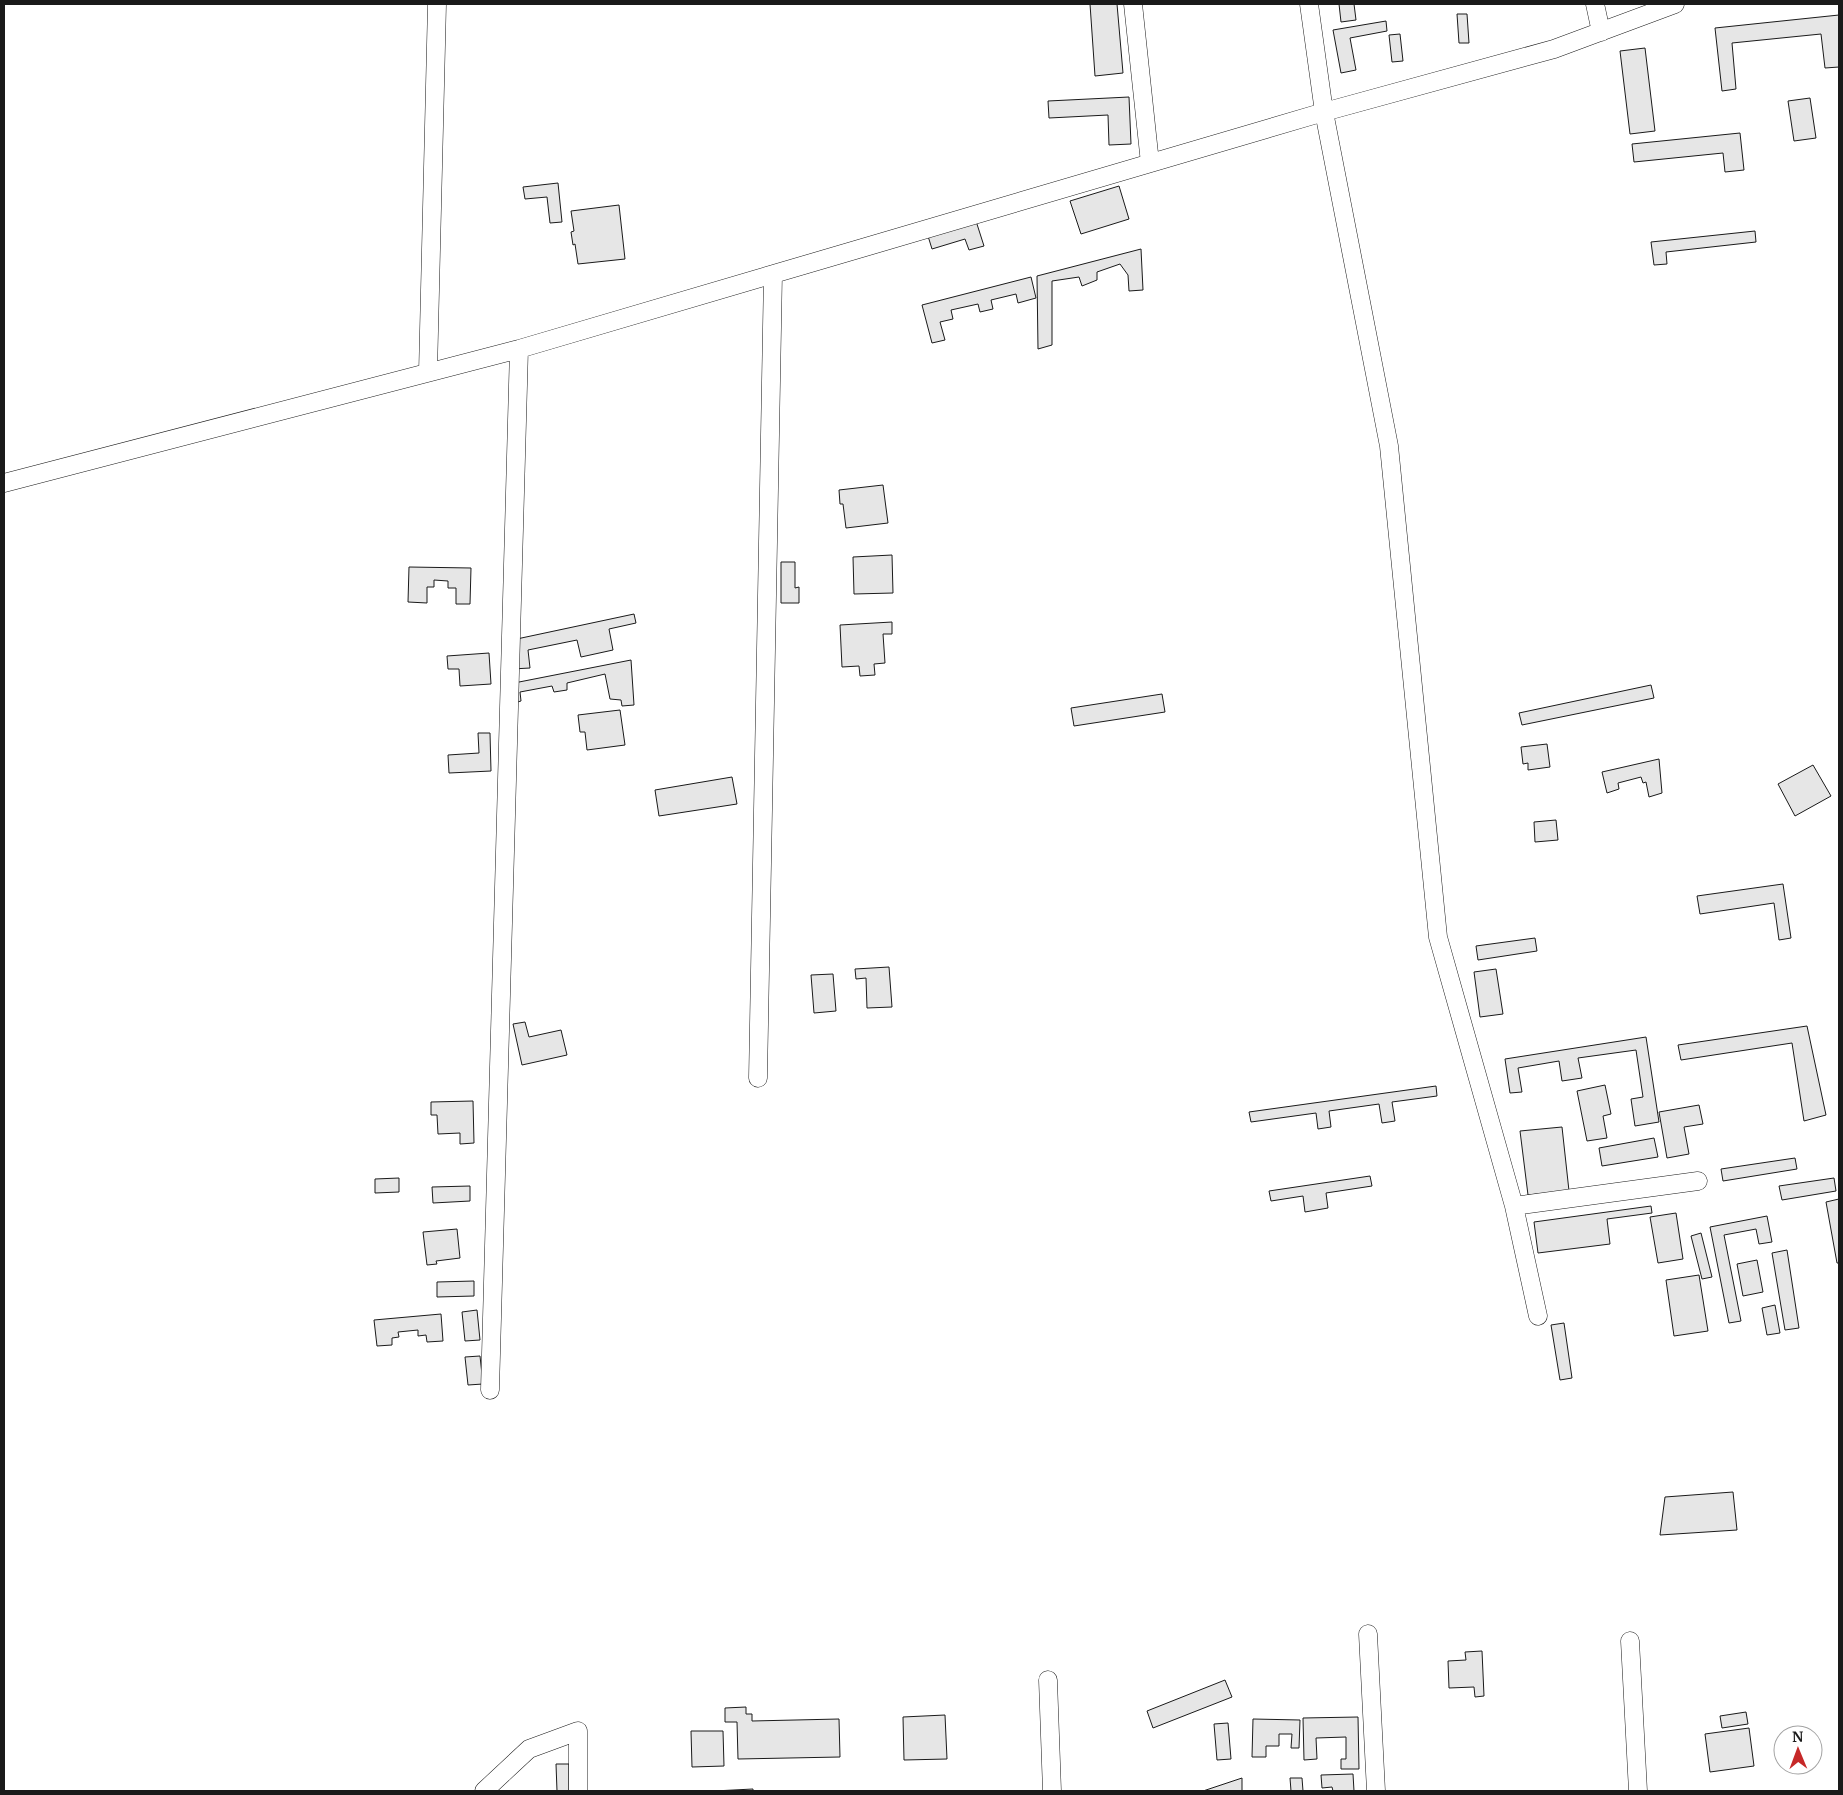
<svg xmlns="http://www.w3.org/2000/svg" width="1843" height="1795" font-family="Merriweather,serif">
<rect width="100%" height="100%" fill="#fff"/>
<path fill="#e6e6e6" stroke="#1a1a1a" d="M 1090,4 L 1117,4 L 1123,73 L 1095,76 Z
M 1339,4 L 1354,4 L 1356,20 L 1341,22 Z
M 1457,14 L 1467,14 L 1469,43 L 1459,43 Z
M 1839,15 L 1839,67 L 1825,68 L 1821,34 L 1732,43 L 1736,89 L 1722,91 L 1715,28 Z
M 1386,21 L 1387,31 L 1350,38 L 1356,70 L 1341,73 L 1333,30 Z
M 1400,34 L 1403,61 L 1392,62 L 1389,35 Z
M 1645,48 L 1655,131 L 1630,134 L 1620,51 Z
M 1129,97 L 1131,144 L 1109,145 L 1108,115 L 1049,118 L 1048,101 Z
M 1810,98 L 1816,138 L 1794,141 L 1788,101 Z
M 1740,133 L 1744,170 L 1725,172 L 1723,153 L 1634,162 L 1632,144 Z
M 558,183 L 562,222 L 550,223 L 547,197 L 525,199 L 523,187 Z
M 1119,186 L 1129,219 L 1081,234 L 1070,201 Z
M 619,205 L 625,259 L 578,264 L 575,244 L 573,245 L 571,232 L 574,231 L 571,211 Z
M 976,221 L 984,246 L 969,250 L 965,239 L 932,249 L 928,236 Z
M 1755,231 L 1756,242 L 1666,252 L 1667,264 L 1654,265 L 1651,242 Z
M 1141,249 L 1143,290 L 1129,291 L 1128,275 L 1120,264 L 1097,272 L 1097,280 L 1082,286 L 1079,277 L 1052,281 L 1052,345 L 1038,349 L 1037,276 Z
M 1031,277 L 1036,298 L 1018,303 L 1016,294 L 991,300 L 993,309 L 980,312 L 978,304 L 951,310 L 953,319 L 940,322 L 945,340 L 932,343 L 922,305 Z
M 883,485 L 888,523 L 846,528 L 843,504 L 840,504 L 839,490 Z
M 892,555 L 893,593 L 854,594 L 853,557 Z
M 781,562 L 795,562 L 795,588 L 799,587 L 799,603 L 781,603 Z
M 409,567 L 471,568 L 470,604 L 456,604 L 456,588 L 448,588 L 448,581 L 434,580 L 434,587 L 427,587 L 427,603 L 408,602 Z
M 634,614 L 636,623 L 609,629 L 613,650 L 581,657 L 577,640 L 528,650 L 530,668 L 512,669 L 512,640 Z
M 892,622 L 892,634 L 883,634 L 885,663 L 874,664 L 875,675 L 860,676 L 859,666 L 842,667 L 840,625 Z
M 489,653 L 491,684 L 460,686 L 459,669 L 448,669 L 447,656 Z
M 631,660 L 634,705 L 622,706 L 621,700 L 610,699 L 605,674 L 567,683 L 567,690 L 554,692 L 552,686 L 520,692 L 521,701 L 514,703 L 514,683 Z
M 1651,685 L 1654,698 L 1522,725 L 1519,713 Z
M 1162,694 L 1165,712 L 1074,726 L 1071,708 Z
M 620,710 L 625,745 L 587,750 L 585,732 L 580,732 L 578,715 Z
M 478,733 L 490,733 L 491,771 L 449,773 L 448,755 L 479,753 Z
M 1547,744 L 1550,767 L 1528,770 L 1528,763 L 1523,764 L 1521,747 Z
M 1659,759 L 1662,793 L 1649,797 L 1646,782 L 1643,783 L 1641,777 L 1618,783 L 1619,789 L 1607,793 L 1602,772 Z
M 1813,765 L 1831,796 L 1795,816 L 1778,784 Z
M 732,777 L 737,804 L 659,816 L 655,790 Z
M 1556,820 L 1558,840 L 1535,842 L 1534,822 Z
M 1783,884 L 1791,938 L 1779,940 L 1774,903 L 1700,914 L 1697,896 Z
M 1535,938 L 1537,951 L 1478,960 L 1476,946 Z
M 889,967 L 892,1007 L 867,1008 L 866,978 L 856,979 L 855,969 Z
M 1496,969 L 1503,1014 L 1480,1017 L 1474,972 Z
M 833,974 L 836,1011 L 814,1013 L 811,975 Z
M 525,1022 L 529,1037 L 561,1030 L 567,1055 L 522,1065 L 513,1024 Z
M 1807,1026 L 1826,1115 L 1804,1121 L 1792,1043 L 1681,1060 L 1678,1045 Z
M 1646,1037 L 1659,1122 L 1635,1126 L 1631,1099 L 1643,1097 L 1636,1050 L 1578,1058 L 1582,1078 L 1562,1081 L 1559,1061 L 1518,1068 L 1522,1092 L 1510,1093 L 1505,1059 Z
M 1605,1085 L 1611,1114 L 1603,1116 L 1607,1138 L 1587,1141 L 1577,1091 Z
M 1436,1086 L 1437,1096 L 1392,1102 L 1395,1121 L 1382,1123 L 1379,1104 L 1329,1111 L 1331,1127 L 1318,1129 L 1316,1113 L 1251,1122 L 1249,1112 Z
M 473,1101 L 474,1143 L 460,1144 L 460,1133 L 438,1134 L 437,1115 L 431,1115 L 431,1102 Z
M 1699,1105 L 1703,1124 L 1684,1127 L 1689,1154 L 1667,1158 L 1659,1112 Z
M 1562,1127 L 1569,1191 L 1528,1195 L 1520,1131 Z
M 1654,1138 L 1658,1157 L 1602,1166 L 1599,1148 Z
M 1795,1158 L 1797,1169 L 1723,1181 L 1721,1169 Z
M 1370,1176 L 1372,1186 L 1326,1193 L 1328,1208 L 1305,1212 L 1303,1196 L 1271,1201 L 1269,1191 Z
M 399,1178 L 399,1192 L 375,1193 L 375,1179 Z
M 1834,1178 L 1836,1191 L 1782,1200 L 1779,1186 Z
M 470,1186 L 470,1201 L 433,1203 L 432,1187 Z
M 1839,1199 L 1839,1263 L 1837,1263 L 1826,1202 Z
M 1651,1206 L 1652,1213 L 1607,1219 L 1610,1244 L 1538,1253 L 1534,1222 Z
M 1676,1213 L 1683,1259 L 1658,1263 L 1650,1217 Z
M 1767,1216 L 1772,1242 L 1759,1244 L 1756,1229 L 1724,1235 L 1741,1321 L 1729,1323 L 1710,1227 Z
M 457,1229 L 460,1258 L 436,1261 L 437,1264 L 427,1265 L 423,1232 Z
M 1701,1233 L 1712,1277 L 1702,1279 L 1691,1236 Z
M 1787,1250 L 1799,1328 L 1785,1330 L 1772,1253 Z
M 1757,1260 L 1763,1292 L 1743,1296 L 1737,1264 Z
M 1699,1275 L 1708,1331 L 1674,1336 L 1666,1280 Z
M 474,1281 L 474,1296 L 437,1297 L 437,1282 Z
M 1775,1305 L 1780,1333 L 1767,1335 L 1762,1308 Z
M 477,1310 L 480,1340 L 465,1341 L 462,1312 Z
M 441,1314 L 443,1341 L 427,1342 L 426,1335 L 418,1336 L 418,1330 L 398,1332 L 399,1337 L 392,1338 L 392,1345 L 377,1346 L 374,1320 Z
M 1564,1323 L 1572,1378 L 1560,1380 L 1551,1325 Z
M 480,1356 L 483,1384 L 468,1385 L 465,1357 Z
M 1733,1492 L 1737,1530 L 1660,1535 L 1665,1497 Z
M 1482,1651 L 1484,1696 L 1475,1697 L 1474,1687 L 1449,1688 L 1448,1661 L 1466,1660 L 1465,1652 Z
M 1225,1680 L 1232,1697 L 1153,1728 L 1147,1711 Z
M 746,1707 L 746,1714 L 752,1714 L 752,1721 L 839,1719 L 840,1757 L 738,1759 L 737,1722 L 725,1722 L 725,1708 Z
M 1746,1712 L 1748,1724 L 1722,1728 L 1720,1716 Z
M 945,1715 L 947,1759 L 904,1760 L 903,1717 Z
M 1358,1717 L 1359,1769 L 1341,1769 L 1341,1759 L 1346,1759 L 1346,1737 L 1316,1738 L 1317,1759 L 1304,1760 L 1303,1718 Z
M 1253,1719 L 1300,1720 L 1299,1748 L 1291,1748 L 1292,1734 L 1279,1734 L 1279,1746 L 1266,1746 L 1266,1757 L 1252,1757 Z
M 1228,1723 L 1231,1759 L 1217,1760 L 1214,1724 Z
M 1749,1728 L 1754,1766 L 1710,1772 L 1705,1734 Z
M 691,1731 L 723,1731 L 724,1766 L 692,1767 Z
M 556,1764 L 569,1764 L 569,1791 L 557,1791 Z
M 1353,1774 L 1354,1791 L 1333,1791 L 1332,1787 L 1322,1788 L 1321,1775 Z
M 1242,1778 L 1242,1791 L 1203,1791 Z
M 1290,1778 L 1302,1778 L 1303,1791 L 1291,1791 Z
M 753,1789 L 753,1791 L 714,1791 Z"/>
<g fill="none" stroke-linecap="round" stroke-linejoin="round">
<g stroke="#1a1a1a" stroke-width="19">
<path id="minor" d="M 1133,4 L 1150,163
M 1309,4 L 1324,112 L 1389,446 L 1438,937 L 1514,1206 L 1538,1316
M 1595,4 L 1601,32
M 428,372 L 437,4
M 4,483 L 519,349 L 1324,112 L 1554,49 L 1675,4
M 758,1078 L 773,274
M 1514,1206 L 1698,1181
M 490,1390 L 519,349
M 1368,1634 L 1376,1791
M 1630,1641 L 1638,1791
M 1048,1680 L 1052,1791
M 484,1791 L 529,1749 L 578,1731 L 578,1791"/>
</g>
<use href="#minor" stroke="#fff" stroke-width="18"/>
</g>
<rect width="1843" height="1795" fill="none" stroke="#1a1a1a" stroke-width="10"/>
<g transform="translate(1798 1750) rotate(359)"><circle r="24" fill="#ffffff" stroke="#a3a3a3"/>
<path d="M0-4L9 19L0 12L-9 19Z" fill="#c62828"/>
<text y="-8" font-size="14" font-weight="bold" text-anchor="middle" fill="#1a1a1a">N</text>
</g>
</svg>
